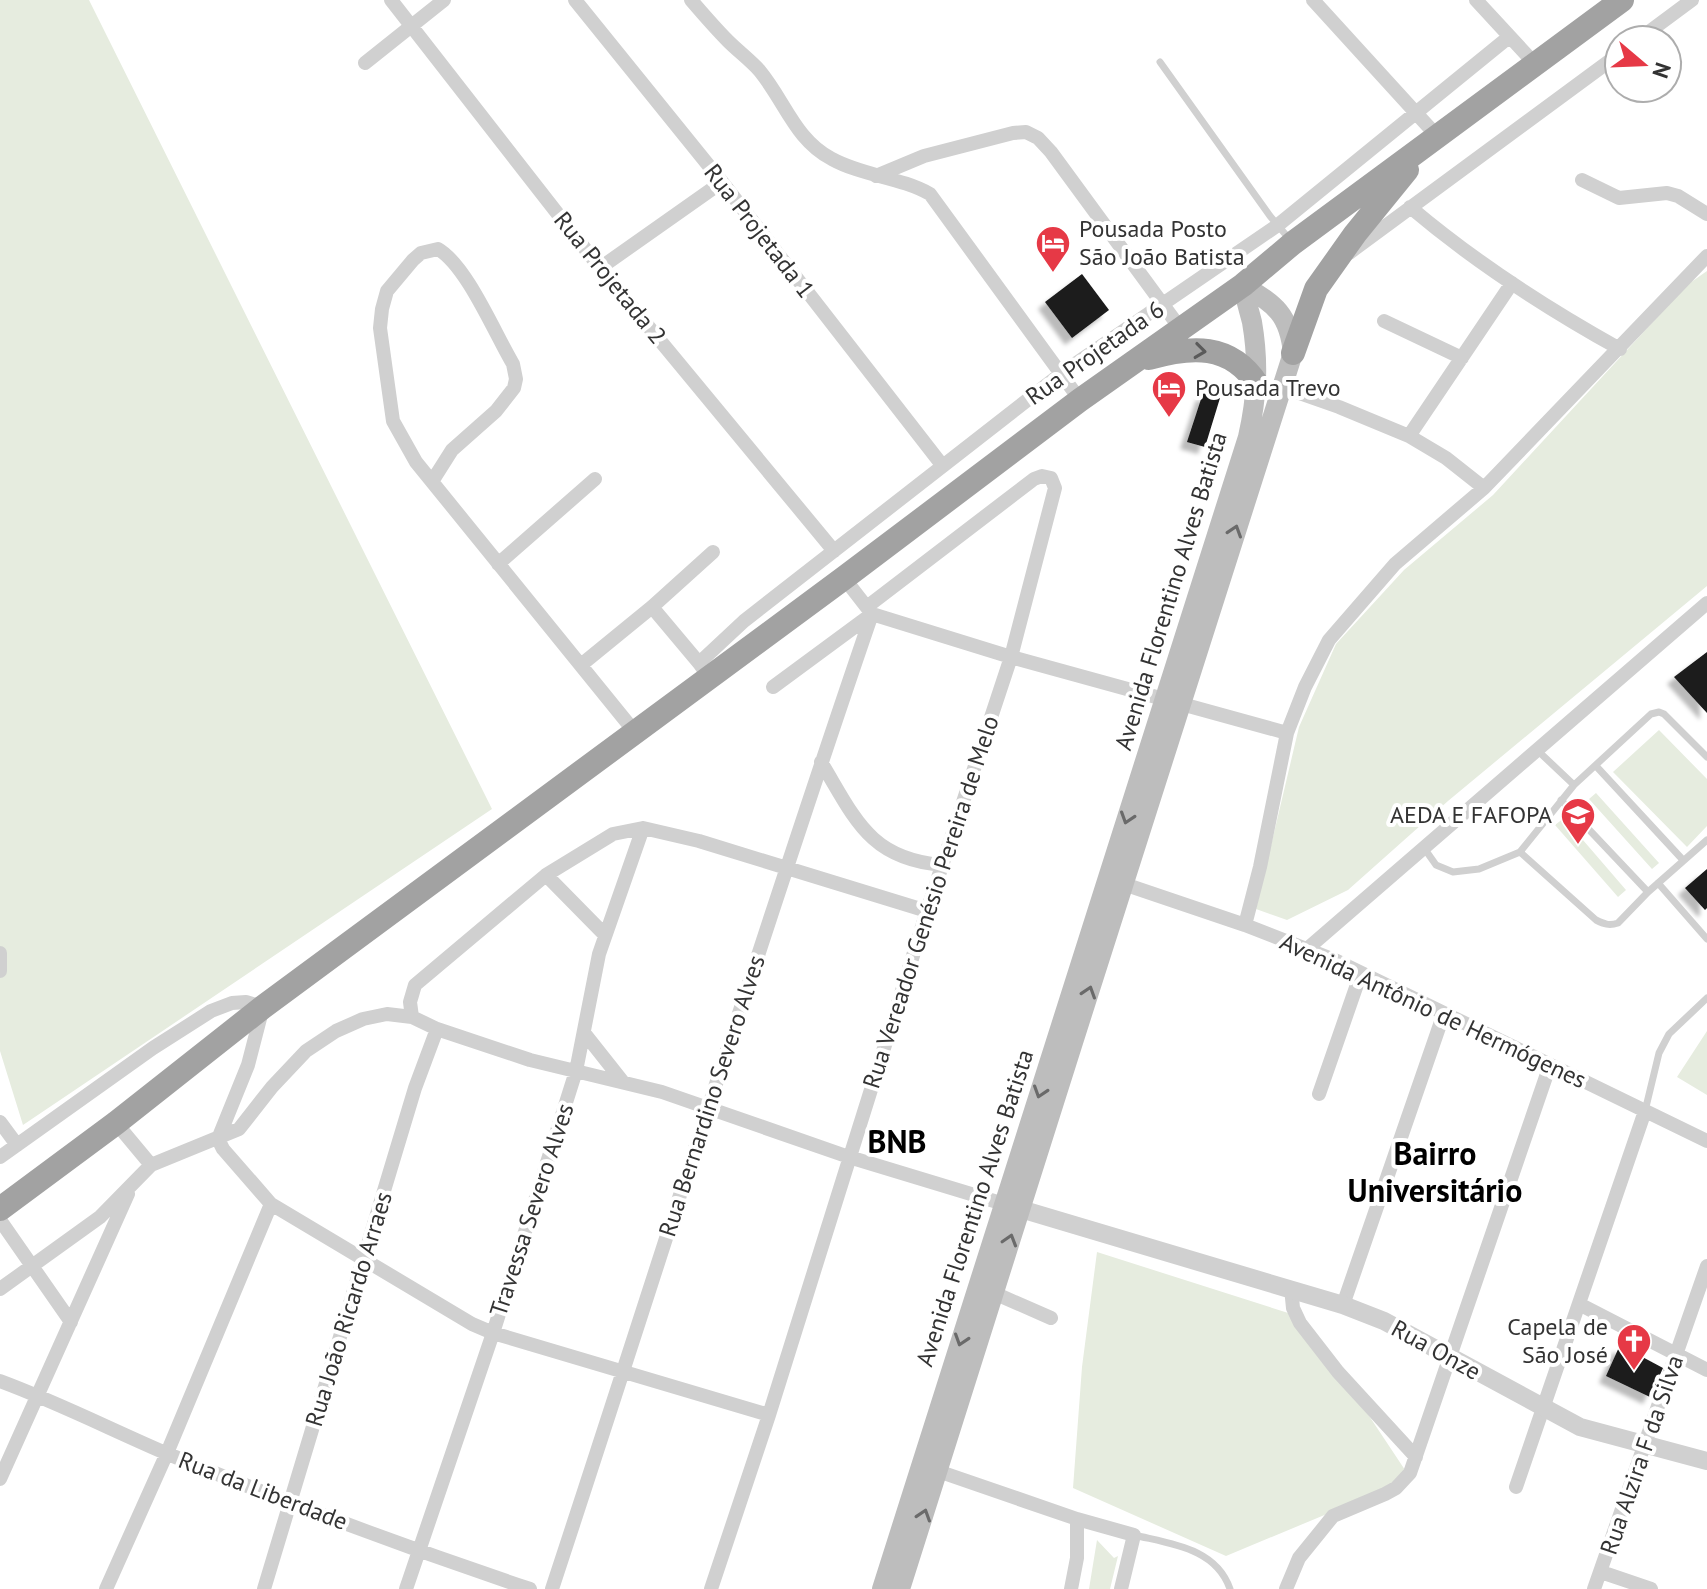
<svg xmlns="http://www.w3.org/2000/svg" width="1707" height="1589" font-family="'PT Sans',sans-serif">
<defs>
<filter id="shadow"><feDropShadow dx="-7" dy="7" stdDeviation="2" flood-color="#0004"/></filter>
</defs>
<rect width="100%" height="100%" fill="#fff"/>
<path fill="#e6ecdf" d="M 0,0 L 89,0 L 492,809 L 23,1125 L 0,1051 Z
M 1707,271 L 1707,586 L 1448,801 L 1348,890 L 1287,920 L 1256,909 L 1299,727 L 1336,644 L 1404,570 L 1493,495 L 1687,285 Z
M 1659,730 L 1707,779 L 1707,826 L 1687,847 L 1613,772 Z
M 1596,793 L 1659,863 L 1652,869 L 1589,799 Z
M 1564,818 L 1626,890 L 1618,897 L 1555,825 Z
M 1707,1031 L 1707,1095 L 1677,1077 Z
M 1097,1252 L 1304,1318 L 1411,1479 L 1226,1556 L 1073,1488 L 1082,1367 Z
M 1097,1540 L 1114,1558 L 1118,1556 L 1110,1589 L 1089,1589 Z"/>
<path fill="#1a1a1a" filter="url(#shadow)" d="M 1082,274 L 1109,310 L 1072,338 L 1045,302 Z
M 1203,393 L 1220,398 L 1205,447 L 1187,442 Z
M 1707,652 L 1707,713 L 1674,677 Z
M 1707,869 L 1707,908 L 1705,910 L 1685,888 Z
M 1620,1345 L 1663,1368 L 1650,1397 L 1606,1376 Z"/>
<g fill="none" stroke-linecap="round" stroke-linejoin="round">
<path stroke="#d0d0d0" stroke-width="7" d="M 1160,62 L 1270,216 L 1291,241
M 1537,750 L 1574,785
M 1596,766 L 1683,860
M 1561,800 L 1648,892
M 1424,848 L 1436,865 L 1453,872 L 1479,869 L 1520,852 L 1574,785 L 1651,714 L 1659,712 L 1664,714 L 1707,757
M 1520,852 L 1596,920 C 1604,924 1609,926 1618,923 L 1648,892 L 1707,840
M 1658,883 L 1707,939
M 1645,1111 L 1659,1053 L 1669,1034 L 1707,998
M 1134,1535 C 1171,1544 1216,1548 1230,1589"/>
<path stroke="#d0d0d0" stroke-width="14" d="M 391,0 L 600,268 L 834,551
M 575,0 L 722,182 L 942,465
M 691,0 C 703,14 715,28 728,41 C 738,51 750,60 759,70 C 785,101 795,140 832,159 C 863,176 900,177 930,194 L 1080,400
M 1313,0 L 1437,136
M 1476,0 L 1536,65
M 1638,40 L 1692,0
M 365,63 L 444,0
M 876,176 L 924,156 L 1013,133 L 1026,132 L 1038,138 L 1051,152 L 1180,328
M 1582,180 L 1619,198 L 1667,193 L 1678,196 L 1707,214
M 1410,207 C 1475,262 1546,308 1620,349
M 1349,253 L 1619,54
M 600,268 L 722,182
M 1384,321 L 1462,358
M 1282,387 L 1339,407 L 1409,436 L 1446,458 L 1484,488
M 1409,436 L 1512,283
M 433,480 L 452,450 L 496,411 L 514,388 L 516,379 L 513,364 C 495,334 467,266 438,249 L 421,253 L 413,260 L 387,291 L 382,309 L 380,328 L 393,421 L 416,462 L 634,731
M 498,564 L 595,479
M 652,607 L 699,663
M 581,665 L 652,607 L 713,552
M 709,677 L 699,663 L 744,621 L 1062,373 L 1278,225 L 1509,37
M 773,687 L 872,614 L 1011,657 L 1287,733
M 821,762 C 855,818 869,859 942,865
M 546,875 L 605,935
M 1115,881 L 1245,925 L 1337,961 L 1707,1141
M 1245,925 L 1260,867 L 1287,733 L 1305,687 L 1329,640 L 1395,564 L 1484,488 L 1707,256
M 1307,949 L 1707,603
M 0,953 L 0,971
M 412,1017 L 410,1002 L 415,985 L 546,875 L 613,834 L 643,828 L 699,841 L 927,911
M 585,1034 L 623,1082
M 1319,1094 L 1361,973
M 0,1122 L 17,1145
M 116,1123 L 151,1165
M 0,1157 L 153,1048 L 211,1011 L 232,1003 L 246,1002 L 263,1007 L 248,1065 L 218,1139 L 223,1149 L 271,1204 L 472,1324 L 493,1333 L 769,1415
M 0,1220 L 71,1322
M 1291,1288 L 1293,1308 L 1300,1323 L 1338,1372 L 1416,1457
M 0,1289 L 100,1217 L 151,1165 L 239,1129 L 272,1087 L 306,1051 L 336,1031 L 363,1019 L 387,1014 L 412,1017 L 437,1029 L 530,1060 L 662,1092 L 849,1157 L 1004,1204
M 994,1293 L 1051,1318
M 1579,1304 L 1707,1370
M 1343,1305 L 1444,1013
M 0,1381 C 57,1402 112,1430 168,1454 C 287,1503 408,1548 530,1589
M 929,1468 L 1077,1519 L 1134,1535 L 1121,1589
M 0,1479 L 128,1194
M 1516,1487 L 1645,1111
M 1601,1572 L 1651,1589
M 106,1589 L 167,1453 L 271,1204
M 264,1589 L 415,1088 L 437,1029
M 406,1589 L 493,1333 L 576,1071 L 599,954 L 643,828
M 552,1589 C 659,1264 761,937 872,614 L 844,578
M 711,1589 L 769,1415 L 927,911 L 1011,657 L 1055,488 L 1051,478 L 1042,476 L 1034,479 L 868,606
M 1071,1589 L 1077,1558 L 1077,1519
M 1286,1589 L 1299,1558 L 1333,1516 L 1385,1494 L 1396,1488 L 1410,1473 L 1550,1065
M 1594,1589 L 1707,1266"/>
<path stroke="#d0d0d0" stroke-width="18" d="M 1007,1205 L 1343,1305 L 1384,1321 L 1580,1427 L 1707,1461"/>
<path stroke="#bdbdbd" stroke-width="20" d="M 882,1589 L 1248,437 C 1257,397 1259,363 1252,322 C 1249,310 1245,298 1243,285
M 900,1589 C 1030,1177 1161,764 1293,353 C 1289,313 1275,305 1243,285"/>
<path stroke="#a2a2a2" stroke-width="24" d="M 1293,353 L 1316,289 L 1355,234 L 1407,170
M 1149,358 C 1191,346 1230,343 1257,384
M 0,1209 L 116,1123 L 263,1007 L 844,578 L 1080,400 L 1243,285 L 1293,243 L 1622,0"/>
</g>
<defs><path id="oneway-chevron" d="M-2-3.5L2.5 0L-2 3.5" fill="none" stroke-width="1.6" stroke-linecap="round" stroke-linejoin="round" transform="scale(2)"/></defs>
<use stroke="#5a5a5a" href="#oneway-chevron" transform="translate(1200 351) rotate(7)"/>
<g stroke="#6a6a6a">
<use href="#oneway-chevron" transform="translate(1235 531) rotate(-72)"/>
<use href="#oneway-chevron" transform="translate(1127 818) rotate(108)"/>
<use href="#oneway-chevron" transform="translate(1089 992) rotate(-72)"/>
<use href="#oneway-chevron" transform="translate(1040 1092) rotate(108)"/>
<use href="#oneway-chevron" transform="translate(1010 1240) rotate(-73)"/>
<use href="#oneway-chevron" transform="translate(961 1340) rotate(108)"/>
<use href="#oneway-chevron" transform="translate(924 1515) rotate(-72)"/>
</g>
<defs>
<g id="hotel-pin" transform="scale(1.8)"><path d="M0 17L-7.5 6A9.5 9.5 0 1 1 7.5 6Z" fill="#e63946" stroke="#fff"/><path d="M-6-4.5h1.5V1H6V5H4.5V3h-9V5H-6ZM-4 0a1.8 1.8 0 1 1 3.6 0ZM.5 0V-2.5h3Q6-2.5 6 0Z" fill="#fff"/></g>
<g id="university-pin" transform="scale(1.8)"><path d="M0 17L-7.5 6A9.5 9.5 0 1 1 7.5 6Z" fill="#e63946" stroke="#fff"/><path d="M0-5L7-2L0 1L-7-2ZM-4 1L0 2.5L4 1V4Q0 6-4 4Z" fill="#fff"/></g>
<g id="church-pin" transform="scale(1.8)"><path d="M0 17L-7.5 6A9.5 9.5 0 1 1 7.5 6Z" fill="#e63946" stroke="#fff"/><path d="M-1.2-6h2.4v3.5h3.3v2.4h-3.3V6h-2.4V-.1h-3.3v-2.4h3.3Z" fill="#fff"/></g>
</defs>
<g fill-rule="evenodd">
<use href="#hotel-pin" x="1053" y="243"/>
<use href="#hotel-pin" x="1169" y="388"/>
<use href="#university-pin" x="1578" y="815"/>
<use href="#church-pin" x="1634" y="1341"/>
</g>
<g text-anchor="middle" stroke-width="8" stroke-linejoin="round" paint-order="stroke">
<g font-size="24" fill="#333" stroke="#fff" text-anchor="start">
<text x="1079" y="237">Pousada Posto<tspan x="1079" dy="28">São João Batista</tspan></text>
<text x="1195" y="396">Pousada Trevo</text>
<text x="1552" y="823" text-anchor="end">AEDA E FAFOPA</text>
<text x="1608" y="1335" text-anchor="end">Capela de<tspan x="1608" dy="28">São José</tspan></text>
</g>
<g font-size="24" fill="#333" stroke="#fff">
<text transform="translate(759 231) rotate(52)" y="8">Rua Projetada 1</text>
<text transform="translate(610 278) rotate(51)" y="8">Rua Projetada 2</text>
<text transform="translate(1095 353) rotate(-35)" y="8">Rua Projetada 6</text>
<text transform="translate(1171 591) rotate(-73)" y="8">Avenida Florentino Alves Batista</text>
<text transform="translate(931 902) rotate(-72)" y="8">Rua Vereador Genésio Pereira de Melo</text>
<text transform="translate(1433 1011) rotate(25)" y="8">Avenida Antônio de Hermógenes</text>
<text transform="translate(712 1096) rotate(-72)" y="8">Rua Bernardino Severo Alves</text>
<text transform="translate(975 1208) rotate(-72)" y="8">Avenida Florentino Alves Batista</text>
<text transform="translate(532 1210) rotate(-72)" y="8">Travessa Severo Alves</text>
<text transform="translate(349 1309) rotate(-73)" y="8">Rua João Ricardo Arraes</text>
<text transform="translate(1436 1350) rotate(29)" y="8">Rua Onze</text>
<text transform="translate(1642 1455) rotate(-71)" y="8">Rua Alzira F da Silva</text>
<text transform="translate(263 1491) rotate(21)" y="8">Rua da Liberdade</text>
</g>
<g font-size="32" font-weight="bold" fill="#000" stroke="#fff">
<text x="897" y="1153">BNB</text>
<text x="1435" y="1165">Bairro<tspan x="1435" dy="37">Universitário</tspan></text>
</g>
</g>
<g transform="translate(1643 64) rotate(109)"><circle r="38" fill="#ffffff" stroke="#adadad" stroke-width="2"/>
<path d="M0-6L14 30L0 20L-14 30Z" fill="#e63946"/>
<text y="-12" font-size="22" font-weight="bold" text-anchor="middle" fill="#333333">N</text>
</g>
</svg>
